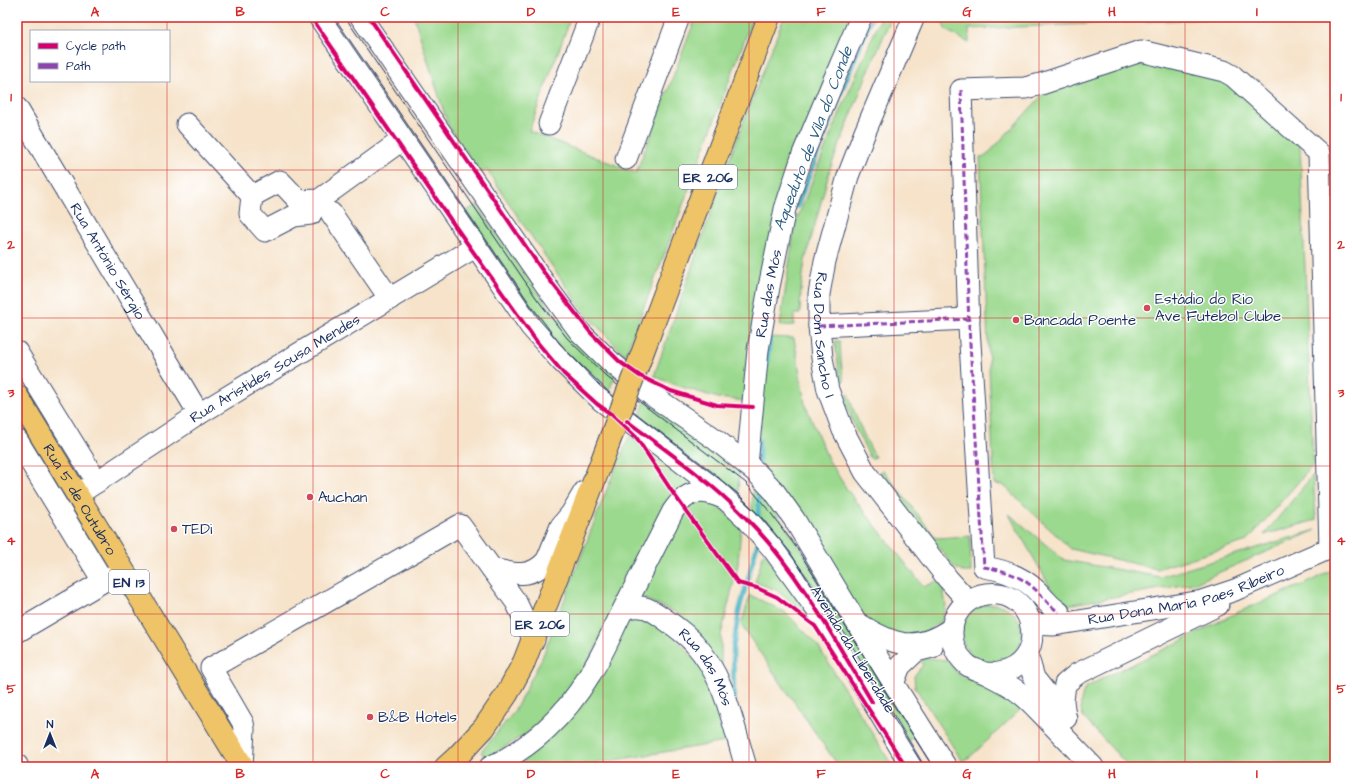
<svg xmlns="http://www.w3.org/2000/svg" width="1352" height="784" font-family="'Architects Daughter',sans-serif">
<rect width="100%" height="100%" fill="#fff"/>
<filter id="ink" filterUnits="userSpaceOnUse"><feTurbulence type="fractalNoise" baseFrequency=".025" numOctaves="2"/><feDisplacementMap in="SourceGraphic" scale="8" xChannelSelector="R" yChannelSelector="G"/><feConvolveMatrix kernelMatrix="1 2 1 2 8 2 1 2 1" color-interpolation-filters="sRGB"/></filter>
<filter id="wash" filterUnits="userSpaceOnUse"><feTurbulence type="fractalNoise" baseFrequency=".012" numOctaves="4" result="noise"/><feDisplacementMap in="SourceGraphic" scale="16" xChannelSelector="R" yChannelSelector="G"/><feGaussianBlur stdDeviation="0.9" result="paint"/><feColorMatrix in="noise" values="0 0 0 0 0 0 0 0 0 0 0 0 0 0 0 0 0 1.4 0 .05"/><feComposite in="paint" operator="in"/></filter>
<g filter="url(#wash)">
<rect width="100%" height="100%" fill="#f6e3ca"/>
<path fill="#9bd98e" stroke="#5b8476" d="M 414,17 L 571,17 L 529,131 L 636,173 L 696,17 L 753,17 L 663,258 L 625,355 L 584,312 L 518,217 L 487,170 L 480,173 L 448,125 Z
M 784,17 L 854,17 L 825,82 L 747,401 L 718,398 L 679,386 L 654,376 L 731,155 Z
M 881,17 L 892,17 L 866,77 L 830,169 L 805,261 L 801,289 L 800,314 L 794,314 L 794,325 L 780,326 L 795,224 L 833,129 Z
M 939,17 L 1257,17 L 969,29 L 969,43 L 946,30 Z
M 1330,17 L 1335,17 L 1335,121 Z
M 1141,56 L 1227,78 L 1300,145 L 1313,465 L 1247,541 L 1157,569 L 1071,549 L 1003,485 L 994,484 L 980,157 L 986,156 L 1051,86 Z
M 477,205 L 524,273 L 552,311 L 615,376 L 607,396 L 550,336 L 465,212 Z
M 767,337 L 794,338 L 805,404 L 828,459 L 848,491 L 924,587 L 937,581 L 943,587 L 946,606 L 942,620 L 920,637 L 904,637 L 868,623 L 754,462 Z
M 835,341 L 840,341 L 841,361 L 844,381 L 840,381 Z
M 848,394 C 855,416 864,436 875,457 L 871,459 L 854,426 L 844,396 Z
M 646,399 L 739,472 L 738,498 L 637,423 Z
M 629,437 L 651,446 L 703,486 L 684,488 L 577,681 L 544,722 L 486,759 L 481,752 L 514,712 L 542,658 L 605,494 Z
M 883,470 L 936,538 L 970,536 L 971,572 L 963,572 L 954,567 L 879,472 Z
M 1313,475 L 1316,520 L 1264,535 Z
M 753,487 L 777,514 L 800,547 L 918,735 L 905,742 L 752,512 Z
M 710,499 L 741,526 L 738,564 L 721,635 L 721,666 L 690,626 L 675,612 L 637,596 L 688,500 Z
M 1008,513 L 1064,560 L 1160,577 L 1316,530 L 1195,583 L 1061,606 Z
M 764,552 L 811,617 L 776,590 L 755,582 Z
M 1335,568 L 1335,767 L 1129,767 L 1083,717 C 1079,706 1081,698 1085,688 L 1103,678 L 1169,647 L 1236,613 L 1311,581 Z
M 750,595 L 785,612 L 816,643 L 893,767 L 839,767 L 741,625 Z
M962 634a30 30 0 1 1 60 0a30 30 0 1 1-60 0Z
M 631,612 L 639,614 L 670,632 L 693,657 L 704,672 L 731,741 L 573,767 L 508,767 L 533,753 L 569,718 Z
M 927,658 L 947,660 L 958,674 L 1006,696 L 1021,709 L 970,757 L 962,761 L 915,687 L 914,676 L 923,665 L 921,661 Z"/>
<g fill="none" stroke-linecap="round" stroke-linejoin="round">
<path stroke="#48b4c5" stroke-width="4.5" d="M 797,207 L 841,93 L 872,17
M 767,364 L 770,339
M 759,467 L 759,440
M 758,521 L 759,484
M 734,698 L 733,649 L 739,611 L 758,542"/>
</g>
</g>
<g filter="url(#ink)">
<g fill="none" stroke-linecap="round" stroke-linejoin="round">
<g stroke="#3c4a6e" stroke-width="23">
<g id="minor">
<path d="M 319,17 L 531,327 L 561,361 L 602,401 L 706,481 L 747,519 L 773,549 L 820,614 L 912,767"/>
<path d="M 361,17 L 552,294 L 580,332 L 611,362 L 650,394 L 715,439 L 756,472 L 774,491 L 794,519 L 896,688 L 946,767"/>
<path id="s1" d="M 914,17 L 865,132 L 848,176 L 825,261 L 819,294 L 819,326 L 822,358 L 828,390 L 843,430 L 865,472 L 948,579 L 968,601"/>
<path id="s2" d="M 17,108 L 199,414"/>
<path d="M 187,124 L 252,196 L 280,181 L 299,201 L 319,200 L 402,140"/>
<path d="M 549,124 L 590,17"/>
<path d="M 626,159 L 679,17"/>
<path d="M 252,196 L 250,214 L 265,231 L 294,216 L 311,214 L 309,202"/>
<path d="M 331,213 L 390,299"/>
<path d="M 819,326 L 969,319"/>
<path d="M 17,352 L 97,482"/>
<path d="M 17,440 L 103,581"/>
<path id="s3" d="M 747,465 L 758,350 L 769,287 L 785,209 L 803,154 L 833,82 L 861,17"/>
<path id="s4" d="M 77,495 L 199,414 L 475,247"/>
<path d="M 492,569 C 513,574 532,579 547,560 L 561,526 L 571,514 L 584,492"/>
<path id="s5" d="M 624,609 C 642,603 651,609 666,620 C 676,627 686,634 694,643 C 725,676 733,725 746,767"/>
<path d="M 1059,612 C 1048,605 1046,600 1037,591 C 1022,576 1004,570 984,567 L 969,327 L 961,90 L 1025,88 L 1041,84 L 1141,51 L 1224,71 L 1233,76 L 1319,153 L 1330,548"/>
<path d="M 859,624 C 894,646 916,653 952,628"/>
<path id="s6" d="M 1031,624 L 1054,625 L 1202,601 L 1235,590 L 1335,546"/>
<path d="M 17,632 L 114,575"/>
<path d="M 1027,654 L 1034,678 L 1066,718"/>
<path d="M 986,673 C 990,673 995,674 998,673 C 1050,665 1039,587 986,594 C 972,596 961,605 955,617 C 950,629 951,646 960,657 C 970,670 974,668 987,674 C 997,679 1013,687 1021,694 C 1030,701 1037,709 1045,717 C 1061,734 1077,750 1093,767"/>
<path d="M 893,684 L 900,666 L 916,651 L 932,647"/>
<path d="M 1065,716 L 1063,701 L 1065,684 L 1077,674 L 1218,605"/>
<path d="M 17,765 L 18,767"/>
<path d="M 242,767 L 244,729 L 243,723 L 211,668 L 460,525 L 516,602 L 534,640"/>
<path d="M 490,767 C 531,748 566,715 589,676 C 603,655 612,631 624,608 C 640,576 657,543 673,511 C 687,490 701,488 723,498"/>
</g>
</g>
<g stroke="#3c4a6e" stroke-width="24">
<g id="major">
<path d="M 648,338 L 769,17"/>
<path id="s7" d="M 17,396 L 243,767"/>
<path d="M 446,767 L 456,758 L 484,728 L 507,694 L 524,662 L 601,463"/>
</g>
</g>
<use href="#minor" stroke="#fff" stroke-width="21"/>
<use href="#major" stroke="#efc469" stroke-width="22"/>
<path stroke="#1b2f5e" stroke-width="1" d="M 334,17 L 530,304 L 560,344 L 600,386 L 736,492 L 762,518 L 790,552 L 924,767
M 345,17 L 537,299 L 567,338 L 607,377 L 746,483 L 770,512 L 796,547 L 933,767"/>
<g stroke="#3c4a6e" stroke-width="24" stroke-linecap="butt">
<path id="major-bridge" d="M 601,463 L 648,338"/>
</g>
<use href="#major-bridge" stroke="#efc469" stroke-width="22"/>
<path stroke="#8e44ad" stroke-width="3" stroke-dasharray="6 3" stroke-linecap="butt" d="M 961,90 L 969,327 L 984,567 C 1004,570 1022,576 1037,591 C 1046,600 1048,605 1059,612
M 819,326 L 969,319"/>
<g stroke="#fff" stroke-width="6">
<path id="cycleway" d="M 311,17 L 450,219 L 537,342 L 564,374 L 597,404 L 611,414 L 636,437 L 673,493 L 738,583 L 757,588 L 777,597 L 815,626 L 906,767
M 369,17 L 542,270 L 590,332 L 620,362 L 640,376 L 671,391 L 717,405 L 753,407
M 627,421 C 667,451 710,481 746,518 C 797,569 835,640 872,702"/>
</g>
<use href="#cycleway" stroke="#d6006c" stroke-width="4"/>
</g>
</g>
<path fill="none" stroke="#d62828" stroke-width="1" stroke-opacity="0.55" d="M 167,17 L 167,31M 313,17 L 313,767M 458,17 L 458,767M 603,17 L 603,767M 749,17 L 749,767M 894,17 L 894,767M 1039,17 L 1039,767M 1185,17 L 1185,767M 167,81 L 167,767M 17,170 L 1335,170M 17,318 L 1335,318M 17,466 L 1335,466M 17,614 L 1335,614"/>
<g fill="#d1495b" stroke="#fff" stroke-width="1.5">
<circle cx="1147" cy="308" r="4"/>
<circle cx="1016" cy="320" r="4"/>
<circle cx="310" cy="497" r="4"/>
<circle cx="174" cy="529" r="4"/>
<circle cx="370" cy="717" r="4"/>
</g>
<g text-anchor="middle" stroke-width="3" stroke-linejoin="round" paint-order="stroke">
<g fill="#fff" stroke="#5f6d8e" stroke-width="1">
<rect x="679" y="165" width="58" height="24" rx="3"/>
<rect x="109" y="570" width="40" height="24" rx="3"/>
<rect x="511" y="612" width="58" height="24" rx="3"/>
</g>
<g font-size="14" font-weight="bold" fill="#1b2f5e">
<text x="708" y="182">ER 206</text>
<text x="129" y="587">EN 13</text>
<text x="540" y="629">ER 206</text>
</g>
<g font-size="15" fill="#1b2f5e" stroke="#fff">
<text dy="5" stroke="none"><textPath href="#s2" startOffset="178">Rua António Sérgio</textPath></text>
<text dy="5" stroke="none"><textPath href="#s3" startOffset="173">Rua das Mós</textPath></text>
<text dy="5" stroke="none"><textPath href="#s1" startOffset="335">Rua Dom Sancho I</textPath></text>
<text dy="5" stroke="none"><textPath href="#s4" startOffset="235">Rua Aristides Sousa Mendes</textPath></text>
<text dy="5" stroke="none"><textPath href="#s7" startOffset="121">Rua 5 de Outubro</textPath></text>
<text dy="5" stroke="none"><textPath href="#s6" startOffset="159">Rua Dona Maria Paes Ribeiro</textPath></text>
<text transform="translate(853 649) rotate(58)" y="5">Avenida da Liberdade</text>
<text dy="5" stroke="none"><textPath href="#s5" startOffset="109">Rua das Mós</textPath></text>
</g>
<g font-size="15" fill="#1b2f5e" stroke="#fff" text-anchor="start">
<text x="1155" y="304">Estádio do Rio<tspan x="1155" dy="17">Ave Futebol Clube</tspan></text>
<text x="1024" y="325">Bancada Poente</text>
<text x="318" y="502">Auchan</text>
<text x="182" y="534">TEDi</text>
<text x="378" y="722">B&amp;B Hotels</text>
</g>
<g font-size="16" font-style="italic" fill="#2b5e82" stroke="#fff">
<text transform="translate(812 138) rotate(-69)" y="6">Aqueduto de Vila do Conde</text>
</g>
</g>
<rect width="1352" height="784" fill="none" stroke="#fff" stroke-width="44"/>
<rect x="30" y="30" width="140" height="52" fill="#ffffff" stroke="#a4acbf"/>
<rect x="38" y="43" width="20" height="6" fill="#d6006c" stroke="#a4acbf"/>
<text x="66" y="50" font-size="12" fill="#1b2f5e">Cycle path</text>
<rect x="38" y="63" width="20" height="6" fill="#8e44ad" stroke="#a4acbf"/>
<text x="66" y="70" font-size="12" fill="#1b2f5e">Path</text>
<g transform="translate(50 734)" stroke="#ffffff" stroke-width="3" paint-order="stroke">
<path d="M0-3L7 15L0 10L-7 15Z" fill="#1b2f5e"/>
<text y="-6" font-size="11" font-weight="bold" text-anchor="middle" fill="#1b2f5e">N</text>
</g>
<rect x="22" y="22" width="1308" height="740" fill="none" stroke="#d62828" stroke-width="1.5"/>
<g font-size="13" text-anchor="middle" font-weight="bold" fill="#d62828">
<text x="95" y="16">A</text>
<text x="240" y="16">B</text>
<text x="385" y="16">C</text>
<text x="531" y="16">D</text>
<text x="676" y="16">E</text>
<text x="821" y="16">F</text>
<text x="967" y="16">G</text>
<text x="1112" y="16">H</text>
<text x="1257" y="16">I</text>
<text x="11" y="101">1</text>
<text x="1341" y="101">1</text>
<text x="11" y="249">2</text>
<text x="1341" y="249">2</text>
<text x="11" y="397">3</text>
<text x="1341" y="397">3</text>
<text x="11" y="545">4</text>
<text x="1341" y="545">4</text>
<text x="11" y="693">5</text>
<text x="1341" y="693">5</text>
<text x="95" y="778">A</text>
<text x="240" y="778">B</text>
<text x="385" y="778">C</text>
<text x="531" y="778">D</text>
<text x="676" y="778">E</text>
<text x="821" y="778">F</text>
<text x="967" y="778">G</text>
<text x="1112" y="778">H</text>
<text x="1257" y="778">I</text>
</g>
</svg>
